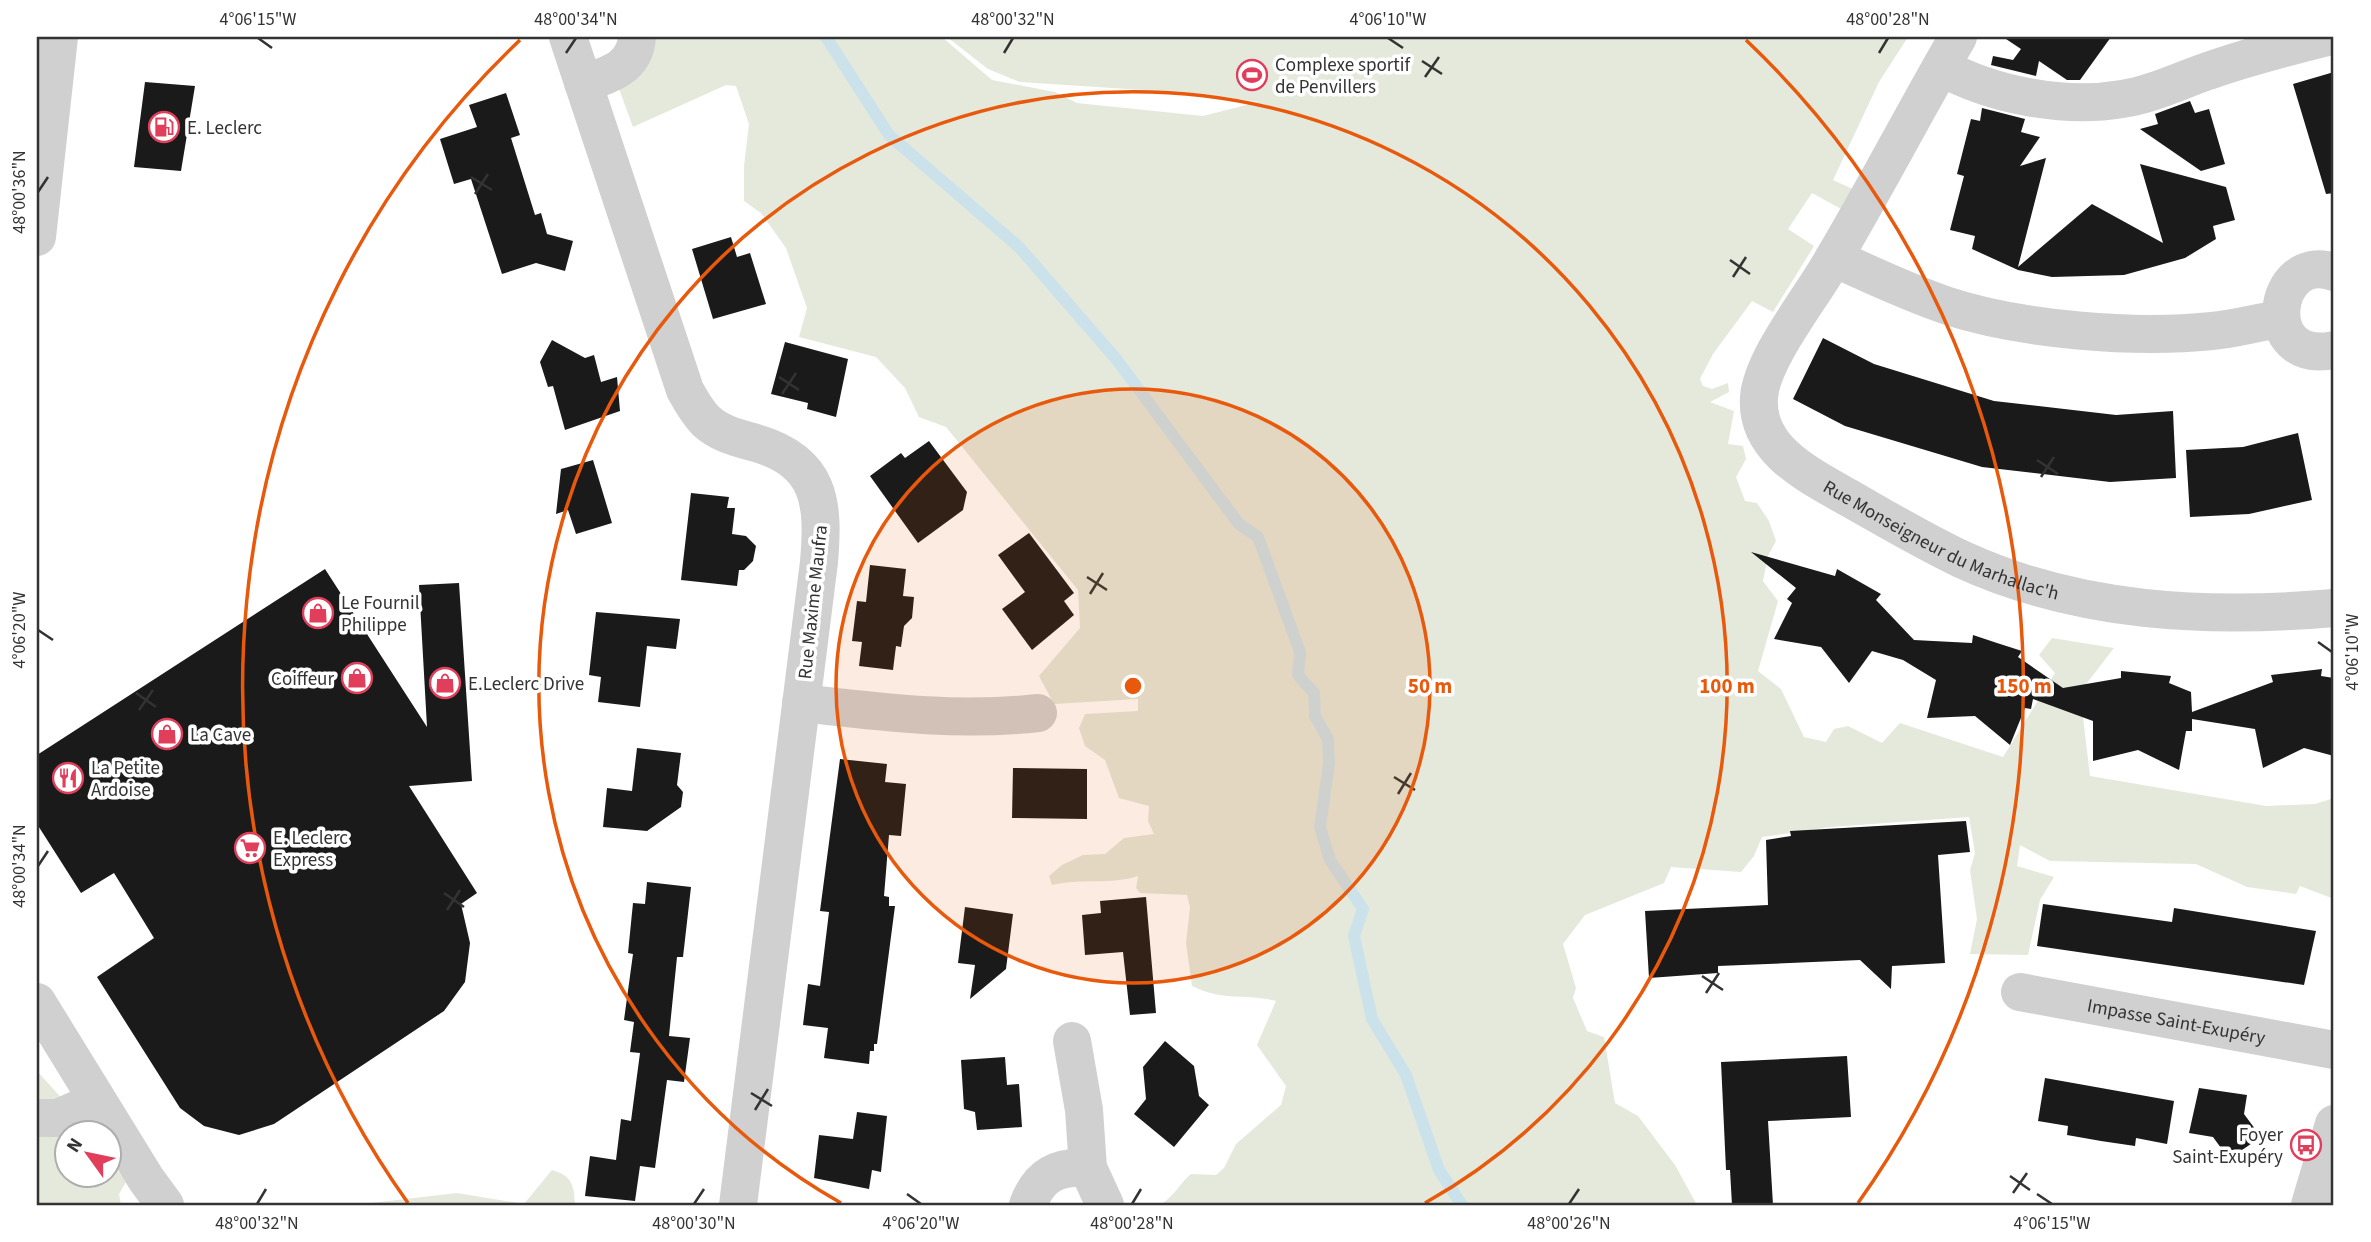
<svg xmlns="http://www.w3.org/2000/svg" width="2371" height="1242" font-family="'Source Sans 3',sans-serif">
<rect width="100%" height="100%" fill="#fff"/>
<path fill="#e4e9dc" d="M 653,37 L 942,37 L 992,80 L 1055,92 L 1077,103 L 1203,116 L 1258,102 L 1204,94 L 1020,82 L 988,69 L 947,37 L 1908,37 L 1879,82 L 1833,180 L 1855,190 L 1843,210 L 1812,193 L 1788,229 L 1814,246 L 1773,312 L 1752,301 L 1713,354 L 1700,379 L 1703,386 L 1712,389 L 1728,383 L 1729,392 L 1710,402 L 1734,411 L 1728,444 L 1743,446 L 1746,459 L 1736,477 L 1745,501 L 1757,503 L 1769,521 L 1776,541 L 1768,556 L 1763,581 L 1778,601 L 1758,671 L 1781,689 L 1804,737 L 1826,742 L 1834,729 L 1848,726 L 1882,743 L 1900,723 L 2003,757 L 2055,673 L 2039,655 L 2052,638 L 2114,648 L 2080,692 L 2090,776 L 2266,806 L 2315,804 L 2334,798 L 2334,899 L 2300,886 L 2296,894 L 2247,887 L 2196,864 L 2050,861 L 2020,845 L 2017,866 L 2054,877 L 2040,900 L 2028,955 L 1970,954 L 1977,919 L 1970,870 L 1975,853 L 1969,817 L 1831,827 L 1762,837 L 1754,856 L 1741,872 L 1671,867 L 1664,883 L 1585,915 L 1563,944 L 1576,988 L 1573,998 L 1587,1031 L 1604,1037 L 1615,1103 L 1638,1116 L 1675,1165 L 1697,1205 L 1158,1205 C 1171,1201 1180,1183 1191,1174 L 1216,1175 L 1224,1168 L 1236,1144 L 1281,1105 L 1286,1086 L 1257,1045 L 1276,1001 C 1243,993 1225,1002 1192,986 L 1186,943 L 1190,907 L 1187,895 L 1140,893 L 1136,888 L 1138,876 C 1111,885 1082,878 1052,885 L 1049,876 L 1062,865 L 1083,855 L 1105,854 L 1124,838 L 1154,834 L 1148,821 L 1149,806 L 1119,798 L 1105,760 L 1085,746 L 1079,728 L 1085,714 L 1138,711 L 1138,699 L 1054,704 L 1039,676 L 1080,628 L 1078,590 L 946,427 L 919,417 L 905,388 L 876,357 L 799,337 L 807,308 L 786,248 L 761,213 L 744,201 L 744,166 L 749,124 L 736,86 L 726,85 L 633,127 L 618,86 Z
M 37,1071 L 66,1103 L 60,1123 L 65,1138 L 61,1153 L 66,1156 L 66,1176 L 108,1176 L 109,1158 L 126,1182 L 119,1194 L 121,1205 L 37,1205 Z
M 552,1170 C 573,1176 574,1186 575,1205 L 354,1205 L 457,1193 L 524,1204 Z"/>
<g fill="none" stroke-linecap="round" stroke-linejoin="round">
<path stroke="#cce2eb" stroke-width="12" d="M 826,37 L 889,135 L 1019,247 L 1117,360 L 1239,524 L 1258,537 L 1300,652 L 1298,675 L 1314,693 L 1315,716 L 1328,739 L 1329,763 L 1320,827 L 1330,860 L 1363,909 L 1354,936 L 1372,1019 L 1406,1075 L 1439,1170 L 1462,1205"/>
</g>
<path fill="#1a1a1a" d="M 2003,37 L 2111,37 L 2080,80 L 2067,80 L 2039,61 L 2036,76 L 1991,65 L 1993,56 L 2013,60 L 2021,49 Z
M 2334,72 L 2334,193 L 2326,194 L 2293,84 Z
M 145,82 L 195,86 L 181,171 L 134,167 Z
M 506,93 L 520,135 L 511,138 L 535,215 L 541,213 L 547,234 L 573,241 L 565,271 L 536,263 L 502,274 L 471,179 L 454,184 L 440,139 L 477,127 L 469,105 Z
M 2190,101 L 2195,113 L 2209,109 L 2225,164 L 2201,171 L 2140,129 L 2158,124 L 2155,114 Z
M 1982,108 L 2025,119 L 2021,132 L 2040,137 L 2020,166 L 2046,158 L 2018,267 L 2092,204 L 2163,243 L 2140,164 L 2226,187 L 2235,220 L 2213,226 L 2216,239 L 2185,258 L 2124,275 L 2052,277 L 2018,270 L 1972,249 L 1975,236 L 1950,230 L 1964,176 L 1957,174 L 1971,119 L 1980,121 Z
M 731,237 L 737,257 L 750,253 L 766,304 L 713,319 L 692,249 Z
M 1823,338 L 1874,364 L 1994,401 L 2116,415 L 2173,411 L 2176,478 L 2110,482 L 1982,467 L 1845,426 L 1793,399 Z
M 552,340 L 585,358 L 594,355 L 601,382 L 617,377 L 620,411 L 565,430 L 553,386 L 548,387 L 540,362 Z
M 785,342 L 848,359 L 836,417 L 807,409 L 808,403 L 771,394 Z
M 2298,433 L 2312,500 L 2249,514 L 2190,517 L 2186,450 L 2243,447 Z
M 929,441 L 967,492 L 963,510 L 918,543 L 870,476 L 901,453 L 905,458 Z
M 593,460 L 612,523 L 576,534 L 568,510 L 556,514 L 561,469 Z
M 691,493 L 729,497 L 727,508 L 735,508 L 732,534 L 746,536 L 756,546 L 753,561 L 744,570 L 739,570 L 737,586 L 681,580 Z
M 1029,533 L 1074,593 L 1064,601 L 1074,615 L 1032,650 L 1002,609 L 1025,592 L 998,555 Z
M 1751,552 L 1835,576 L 1837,569 L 1881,594 L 1876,600 L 1914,640 L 1972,643 L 1973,635 L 1997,643 L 2022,651 L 2018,657 L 2063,688 L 2121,678 L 2121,671 L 2171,676 L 2169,683 L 2191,692 L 2192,712 L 2273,682 L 2271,675 L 2322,669 L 2321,676 L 2334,678 L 2334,756 L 2304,748 L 2263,768 L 2255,729 L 2192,719 L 2192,731 L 2186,731 L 2179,770 L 2138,750 L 2093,761 L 2093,721 L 2033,699 L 2031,709 L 2025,708 L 2010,745 L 1975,716 L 1927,718 L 1936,680 L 1903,660 L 1872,651 L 1849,683 L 1821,647 L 1774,639 L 1792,603 L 1787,599 L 1796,588 Z
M 870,565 L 906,569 L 903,596 L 914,597 L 912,618 L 904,626 L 901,647 L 896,646 L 893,670 L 859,666 L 862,642 L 852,641 L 857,601 L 866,602 Z
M 325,569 L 427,727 L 419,585 L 459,583 L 472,781 L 409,786 L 477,893 L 461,904 L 470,943 L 465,982 L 444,1011 L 274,1124 L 239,1135 L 204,1126 L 180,1108 L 97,977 L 154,938 L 114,873 L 81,893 L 37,824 L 37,755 Z
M 596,612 L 680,619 L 676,649 L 647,646 L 640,707 L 598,702 L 601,677 L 589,675 Z
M 637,748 L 681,753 L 677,785 L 683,792 L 681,807 L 647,831 L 603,827 L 607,788 L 632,791 Z
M 840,759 L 887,764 L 885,782 L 906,784 L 901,836 L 889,835 L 884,896 L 889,897 L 889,906 L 895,906 L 877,1044 L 874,1044 L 874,1051 L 870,1051 L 869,1064 L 824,1058 L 828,1028 L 803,1025 L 808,984 L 820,986 L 829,912 L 820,911 Z
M 1013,768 L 1087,769 L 1087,819 L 1012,818 Z
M 1966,821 L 1970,852 L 1938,855 L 1945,963 L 1892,966 L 1891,989 L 1860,960 L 1718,966 L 1718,973 L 1649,978 L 1645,911 L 1768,905 L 1766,840 L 1791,836 L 1790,831 Z
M 647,882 L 691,887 L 683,957 L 677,957 L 669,1036 L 690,1038 L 684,1082 L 667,1080 L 655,1168 L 640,1166 L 635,1201 L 585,1196 L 590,1156 L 616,1160 L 621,1119 L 631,1121 L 640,1053 L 630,1052 L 634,1022 L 624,1020 L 633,954 L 628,953 L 633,903 L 645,904 Z
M 1146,897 L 1156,1013 L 1130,1015 L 1123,952 L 1085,955 L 1082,915 L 1101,913 L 1100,901 Z
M 2043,904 L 2172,922 L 2174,908 L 2316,931 L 2304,985 L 2037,946 Z
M 965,907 L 1013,914 L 1006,969 L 970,999 L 975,965 L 958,963 Z
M 1165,1041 L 1194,1066 L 1199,1096 L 1209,1105 L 1174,1147 L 1134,1114 L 1146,1099 L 1143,1067 Z
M 1847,1056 L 1851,1117 L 1768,1121 L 1773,1205 L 1732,1205 L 1730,1170 L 1726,1170 L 1721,1062 Z
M 1005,1057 L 1007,1085 L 1019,1084 L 1022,1127 L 977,1130 L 975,1112 L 964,1109 L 961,1060 Z
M 2045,1078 L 2174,1101 L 2167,1144 L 2136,1138 L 2135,1146 L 2101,1141 L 2067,1135 L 2068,1126 L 2038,1121 Z
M 2199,1088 L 2247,1095 L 2244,1114 L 2261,1137 L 2229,1159 L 2213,1137 L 2189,1133 Z
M 857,1112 L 887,1116 L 881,1172 L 872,1170 L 869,1189 L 814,1178 L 819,1135 L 853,1139 Z"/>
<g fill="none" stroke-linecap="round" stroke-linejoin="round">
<g stroke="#d0d0d0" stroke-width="38">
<path d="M 568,37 L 685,390 C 691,401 697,412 706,421 C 720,434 738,438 756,443 C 821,462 824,503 819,562 L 738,1205"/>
<path id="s1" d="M 1958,37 C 1915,111 1876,187 1832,261 C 1812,297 1762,358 1759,397 C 1755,450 1809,475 1849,498 C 1886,519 1923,541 1961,559 C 2078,613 2208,619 2334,608"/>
<path d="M 37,61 L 40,37"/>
<path d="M 1941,67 C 1992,95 2064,109 2122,99 C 2151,95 2181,80 2208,71 C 2247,57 2287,47 2327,37"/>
<path d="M 583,83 C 609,75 635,68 637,37"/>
<path d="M 1834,258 C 1871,275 1909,293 1948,306 C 2022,330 2134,339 2212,331 C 2235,329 2258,322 2281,319"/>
<path d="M 2334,272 C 2272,250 2256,366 2334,350"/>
<path d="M 801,703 C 881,712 957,722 1038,713"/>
<path id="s2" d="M 2020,992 L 2334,1050"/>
<path d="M 1072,1041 L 1084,1110 L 1088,1168 L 1105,1205"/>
<path d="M 37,1118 L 58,1118 L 96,1101"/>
<path d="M 1028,1205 C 1039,1175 1057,1166 1088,1168"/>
<path d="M 2310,1205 L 2334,1124"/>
</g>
<path stroke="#d0d0d0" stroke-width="38" d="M 37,237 L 59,37
M 37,1002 L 146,1179 L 165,1205"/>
</g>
<path fill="none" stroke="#333" stroke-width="2.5" d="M 258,38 L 272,48M 1388,38 L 1403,48M 566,53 L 576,38M 1004,53 L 1013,38M 1879,53 L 1888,38M 1422,61 L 1442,74M 1425,77 L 1439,57M 471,177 L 492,190M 38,192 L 48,177M 475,194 L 488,174M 1730,260 L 1750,274M 1733,277 L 1746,257M 779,377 L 799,390M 782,394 L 796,373M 2037,460 L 2058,474M 2041,477 L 2054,457M 1087,577 L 1107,590M 1090,594 L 1103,573M 38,630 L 53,640M 2318,642 L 2332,652M 136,693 L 156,707M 139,710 L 153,690M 1394,777 L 1415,790M 1398,794 L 1411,773M 38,866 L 48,851M 444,893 L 464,907M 447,910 L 460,890M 1702,976 L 1723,990M 1706,993 L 1719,973M 751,1093 L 772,1106M 755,1110 L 768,1089M 2010,1176 L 2030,1190M 2013,1193 L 2027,1173M 907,1194 L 921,1204M 2037,1194 L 2052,1204M 257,1204 L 266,1189M 694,1204 L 704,1189M 1132,1204 L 1141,1189M 1569,1204 L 1579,1189"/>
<circle cx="1133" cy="686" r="297" fill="#e8590c" fill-opacity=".12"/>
<g fill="none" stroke="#e8590c" stroke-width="3.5">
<circle cx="1133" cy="686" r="297"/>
<path d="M841 1203A594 594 0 1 1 1425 1203"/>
<path d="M408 1203A891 891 0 0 1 520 40M1746 40A891 891 0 0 1 1858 1203"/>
</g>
<defs>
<g id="stadium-ring" transform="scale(1.575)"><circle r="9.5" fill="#fff" stroke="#e03e5b" stroke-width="1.5"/><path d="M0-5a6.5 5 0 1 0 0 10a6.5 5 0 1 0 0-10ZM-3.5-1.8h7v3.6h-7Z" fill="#e03e5b"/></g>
<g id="fuel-ring" transform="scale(1.575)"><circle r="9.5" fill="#fff" stroke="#e03e5b" stroke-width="1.5"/><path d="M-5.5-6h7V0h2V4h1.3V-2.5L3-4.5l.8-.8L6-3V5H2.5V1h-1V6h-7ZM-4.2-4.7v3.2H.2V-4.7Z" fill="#e03e5b"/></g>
<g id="shop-ring" transform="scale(1.575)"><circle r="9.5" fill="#fff" stroke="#e03e5b" stroke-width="1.5"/><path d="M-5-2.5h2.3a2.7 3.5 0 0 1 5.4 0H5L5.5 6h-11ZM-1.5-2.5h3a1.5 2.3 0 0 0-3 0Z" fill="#e03e5b"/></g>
<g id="restaurant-ring" transform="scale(1.575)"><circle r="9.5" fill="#fff" stroke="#e03e5b" stroke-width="1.5"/><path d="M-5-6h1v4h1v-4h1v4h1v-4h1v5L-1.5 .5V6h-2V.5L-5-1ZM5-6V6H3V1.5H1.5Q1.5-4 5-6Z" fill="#e03e5b"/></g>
<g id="supermarket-ring" transform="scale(1.575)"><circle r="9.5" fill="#fff" stroke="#e03e5b" stroke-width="1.5"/><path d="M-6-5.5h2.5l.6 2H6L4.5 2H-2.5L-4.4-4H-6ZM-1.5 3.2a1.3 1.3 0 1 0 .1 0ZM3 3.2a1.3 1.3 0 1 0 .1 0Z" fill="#e03e5b"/></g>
<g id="bus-ring" transform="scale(1.575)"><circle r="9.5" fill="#fff" stroke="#e03e5b" stroke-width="1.5"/><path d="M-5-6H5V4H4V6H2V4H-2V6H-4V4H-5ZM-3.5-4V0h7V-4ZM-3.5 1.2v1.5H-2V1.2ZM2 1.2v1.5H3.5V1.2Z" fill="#e03e5b"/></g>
</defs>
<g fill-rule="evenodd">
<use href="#stadium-ring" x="1252" y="75"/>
<use href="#fuel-ring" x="164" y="127"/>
<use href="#shop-ring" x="318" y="613"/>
<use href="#shop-ring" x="357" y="678"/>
<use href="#shop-ring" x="445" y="683"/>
<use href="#shop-ring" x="167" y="734"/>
<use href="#restaurant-ring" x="68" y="778"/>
<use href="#supermarket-ring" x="250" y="848"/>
<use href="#bus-ring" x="2306" y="1145"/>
</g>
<g text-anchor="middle" stroke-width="7" stroke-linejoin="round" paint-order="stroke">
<g font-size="19" fill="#333" stroke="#fff" text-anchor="start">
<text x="1275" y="71">Complexe sportif<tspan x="1275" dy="22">de Penvillers</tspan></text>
<text x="187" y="134">E. Leclerc</text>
<text x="341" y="609">Le Fournil<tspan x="341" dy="22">Philippe</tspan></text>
<text x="334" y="685" text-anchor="end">Coiffeur</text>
<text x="468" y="690">E.Leclerc Drive</text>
<text x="190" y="741">La Cave</text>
<text x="91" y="774">La Petite<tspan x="91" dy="22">Ardoise</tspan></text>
<text x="273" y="844">E. Leclerc<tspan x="273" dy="22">Express</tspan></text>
<text x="2283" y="1141" text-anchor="end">Foyer<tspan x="2283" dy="22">Saint-Exupéry</tspan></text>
</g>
<g font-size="19" fill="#333" stroke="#fff">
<text dy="7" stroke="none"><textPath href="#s1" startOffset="658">Rue Monseigneur du Marhallac'h</textPath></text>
<text transform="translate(812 602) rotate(-84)" y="7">Rue Maxime Maufra</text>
<text dy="7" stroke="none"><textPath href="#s2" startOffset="159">Impasse Saint-Exupéry</textPath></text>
</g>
</g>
<circle cx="1133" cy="686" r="10" fill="#e8590c" stroke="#fff" stroke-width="3.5"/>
<g font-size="21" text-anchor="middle" font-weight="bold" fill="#e8590c" stroke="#fff" stroke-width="7" stroke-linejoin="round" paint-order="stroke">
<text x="1430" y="693">50 m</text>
<text x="1727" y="693">100 m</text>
<text x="2024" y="693">150 m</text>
</g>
<rect width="2371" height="1242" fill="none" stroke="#ffffff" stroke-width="77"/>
<g transform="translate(88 1154) rotate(303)"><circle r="33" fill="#ffffff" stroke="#adadad" stroke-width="2"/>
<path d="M0-5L12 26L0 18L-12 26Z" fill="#e03e5b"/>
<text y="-10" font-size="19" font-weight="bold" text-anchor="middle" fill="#333333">N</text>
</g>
<rect x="38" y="38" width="2294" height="1166" fill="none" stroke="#333" stroke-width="2.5"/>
<g font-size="18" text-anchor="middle" fill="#333">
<text x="258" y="25">4°06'15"W</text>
<text x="576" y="25">48°00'34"N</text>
<text x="1013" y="25">48°00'32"N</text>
<text x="1388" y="25">4°06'10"W</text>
<text x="1888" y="25">48°00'28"N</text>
<text transform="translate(19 192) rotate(-90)" y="6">48°00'36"N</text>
<text transform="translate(19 630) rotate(-90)" y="6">4°06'20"W</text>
<text transform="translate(2352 652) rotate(-90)" y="6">4°06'10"W</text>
<text transform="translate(19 866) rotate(-90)" y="6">48°00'34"N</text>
<text x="257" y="1229">48°00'32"N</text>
<text x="694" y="1229">48°00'30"N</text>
<text x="921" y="1229">4°06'20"W</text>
<text x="1132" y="1229">48°00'28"N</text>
<text x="1569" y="1229">48°00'26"N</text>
<text x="2052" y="1229">4°06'15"W</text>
</g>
</svg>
